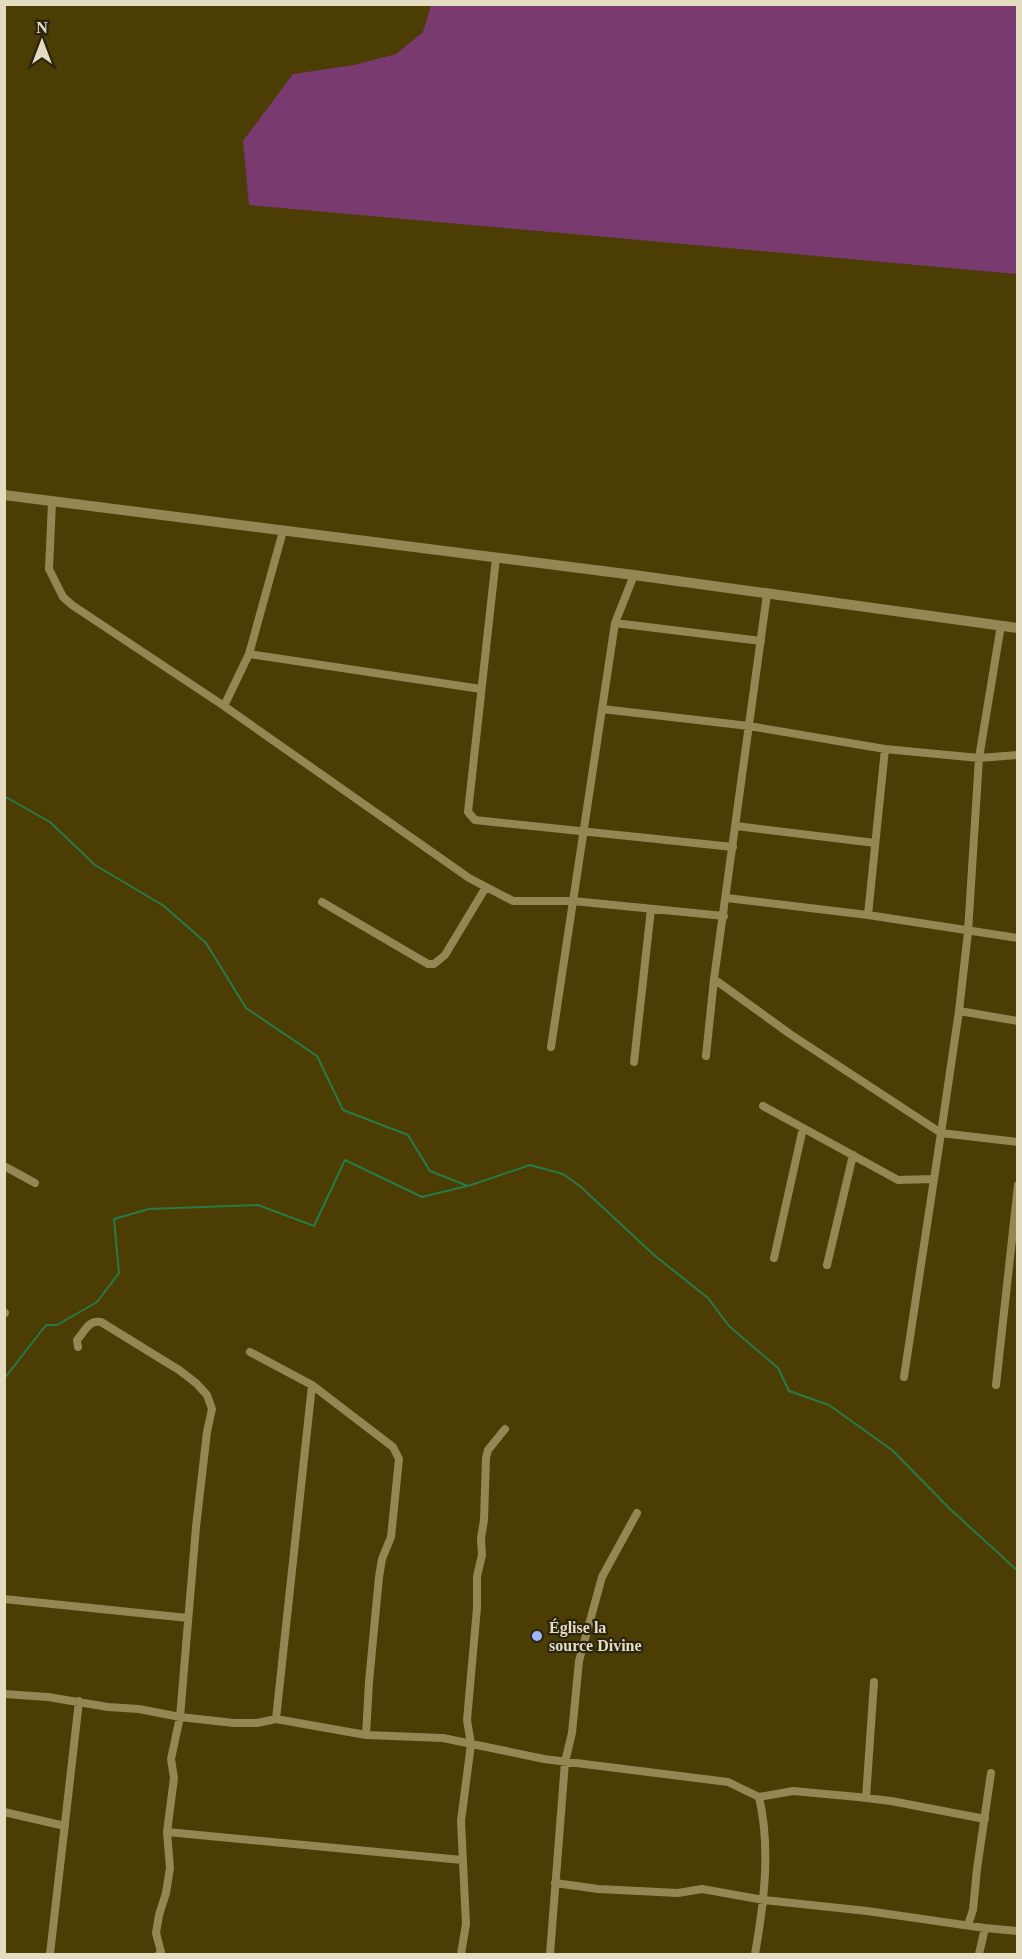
<svg xmlns="http://www.w3.org/2000/svg" width="1022" height="1959" font-family="'Times New Roman',serif">
<rect width="100%" height="100%" fill="#4b3d04"/>
<path fill="#783a6f" d="M 431,5 L 1017,5 L 1017,274 L 249,205 L 243,141 L 293,74 L 354,65 L 396,54 L 423,32 Z"/>
<g fill="none" stroke-linecap="round" stroke-linejoin="round">
<path stroke="#287b48" stroke-width="2" d="M 4,796 L 50,822 L 95,865 L 164,906 L 206,943 L 246,1008 L 317,1056 L 343,1110 L 408,1135 L 430,1171 L 468,1186 L 530,1165 L 563,1174 L 581,1187 L 654,1255 L 708,1298 L 729,1326 L 778,1368 L 789,1391 L 829,1405 L 892,1450 L 950,1509 L 1018,1571
M 4,1379 L 46,1325 L 57,1325 L 97,1302 L 119,1273 L 114,1219 L 149,1209 L 258,1205 L 314,1226 L 345,1160 L 422,1197 L 467,1186"/>
<path stroke="#958653" stroke-width="8" d="M 52,502 L 49,569 L 63,597 L 72,605 L 224,706 L 469,878 L 513,901 L 573,901 L 724,916
M 496,558 L 468,812 L 475,820 L 733,847
M 615,623 L 761,641
M 1001,625 L 979,758 L 968,932 L 959,1011 L 941,1133 L 1018,1142
M 249,654 L 481,689
M 224,706 L 249,654 L 283,531
M 602,709 L 749,726 L 885,749 L 979,758 L 1018,755
M 736,826 L 875,843
M 727,898 L 868,915 L 1018,938
M 322,902 L 428,964 L 434,964 L 445,955 L 486,887
M 868,915 L 885,749
M 714,979 L 790,1034 L 941,1133 L 904,1377
M 959,1011 L 1018,1021
M 551,1047 L 615,623 L 634,575
M 706,1056 L 714,979 L 767,594
M 634,1062 L 651,909
M 763,1106 L 898,1180 L 934,1179
M 4,1166 L 35,1183
M 774,1258 L 803,1128
M 827,1265 L 853,1155
M 4,1313 L 5,1313
M 78,1347 L 77,1340 C 85,1331 88,1320 101,1322 L 179,1370 L 196,1383 L 207,1395 L 212,1409 L 207,1432 L 196,1527 L 180,1717 L 171,1759 L 174,1778 L 167,1832 L 170,1868 L 166,1893 L 159,1915 L 156,1933 L 161,1952 L 159,1954
M 250,1352 L 312,1385 L 393,1447 L 399,1459 L 391,1537 L 382,1559 L 379,1577 L 369,1682 L 366,1735
M 996,1385 L 1018,1185
M 4,1599 L 188,1618
M 4,1694 L 48,1697 L 108,1707 L 139,1709 L 180,1717 L 234,1723 L 257,1723 L 276,1719 L 366,1735 L 443,1738 L 544,1759 L 728,1782 L 759,1797 L 793,1791 L 858,1797 L 891,1801 L 985,1819
M 276,1719 L 312,1385
M 866,1798 L 874,1682
M 4,1812 L 65,1826
M 167,1832 L 462,1860
M 555,1883 L 598,1889 L 678,1893 L 702,1889 L 764,1900 L 867,1911 L 985,1928 L 1018,1931
M 968,1925 L 973,1910 L 977,1869 L 991,1773
M 50,1954 L 79,1701
M 461,1954 L 466,1924 L 461,1821 L 471,1744 L 467,1720 L 477,1608 L 477,1576 L 482,1555 L 481,1538 L 484,1520 L 486,1458 L 488,1450 L 505,1429
M 550,1954 L 565,1762 L 572,1733 L 579,1661 L 602,1577 L 637,1513
M 755,1954 C 764,1903 771,1848 759,1797
M 979,1954 L 985,1928"/>
<path stroke="#958653" stroke-width="10" d="M 4,495 L 634,575 L 1018,628"/>
</g>
<circle fill="#a0b3fd" stroke="#2b2510" stroke-width="2" cx="537" cy="1636" r="6"/>
<g text-anchor="middle" stroke-width="4.5" stroke-linejoin="round" paint-order="stroke">
<g font-size="16" font-weight="bold" fill="#e4dcc1" stroke="#2b2510" text-anchor="start">
<text x="549" y="1633">Église la<tspan x="549" dy="18">source Divine</tspan></text>
</g>
</g>
<rect width="1022" height="1959" fill="none" stroke="#e4dcc1" stroke-width="12"/>
<g transform="translate(42 42)" stroke="#2b2510" stroke-width="4.5" paint-order="stroke">
<path d="M0-4.5L10 22L0 15L-10 22Z" fill="#e4dcc1"/>
<text y="-9" font-size="16" font-weight="bold" text-anchor="middle" fill="#e4dcc1">N</text>
</g>
</svg>
